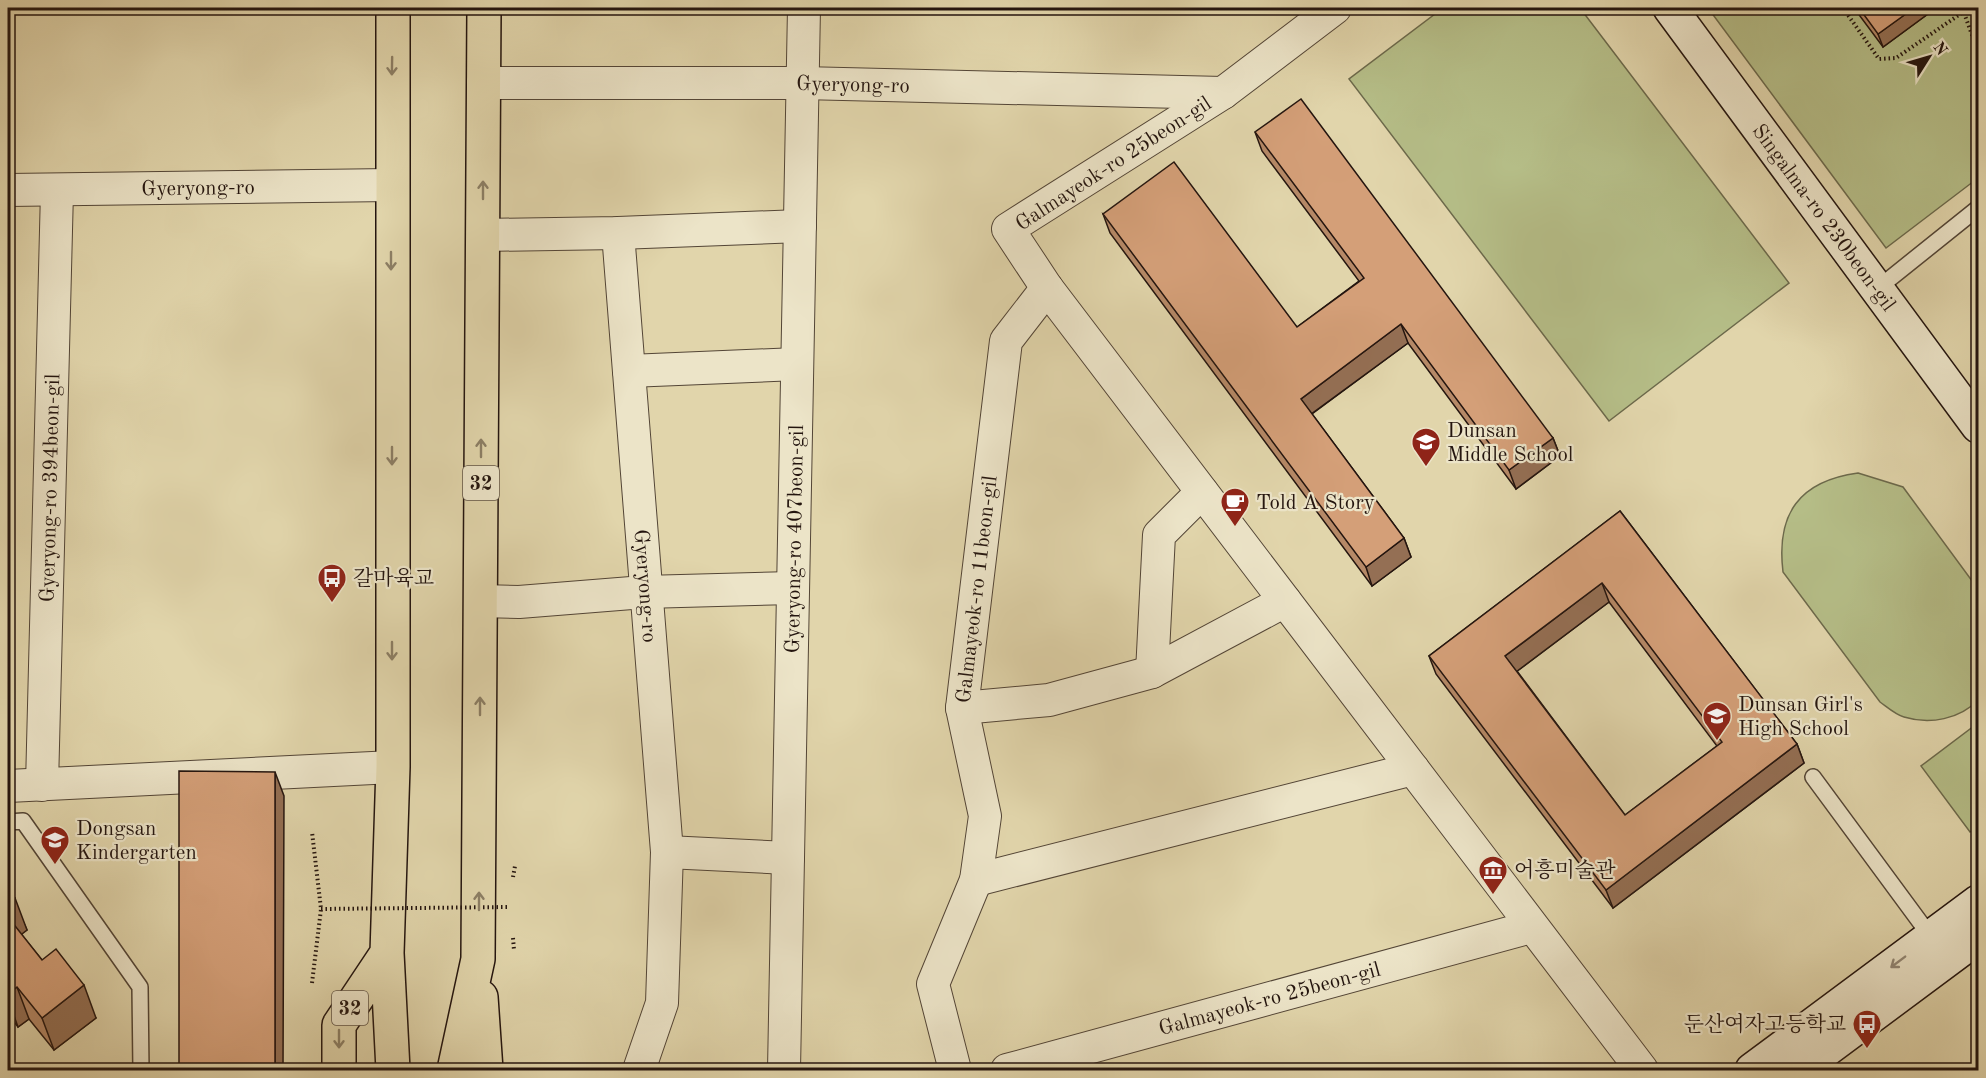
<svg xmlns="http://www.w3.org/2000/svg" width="1986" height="1078" font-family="'Old Standard TT','Noto Serif KR',serif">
<rect width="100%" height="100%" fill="#e1d5ab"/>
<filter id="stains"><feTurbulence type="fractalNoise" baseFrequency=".00333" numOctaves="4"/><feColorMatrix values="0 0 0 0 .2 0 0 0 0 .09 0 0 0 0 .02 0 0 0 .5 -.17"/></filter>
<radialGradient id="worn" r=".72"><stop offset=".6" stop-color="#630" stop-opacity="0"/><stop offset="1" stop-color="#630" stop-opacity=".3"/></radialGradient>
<path fill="#b5bd87" stroke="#6c694b" stroke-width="1.5" d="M 1443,8 L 1580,8 L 1789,283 L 1609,421 L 1349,79 Z
M 1708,8 L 1978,8 L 1978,178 L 1886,248 Z
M 1858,473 L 1903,487 L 1978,589 L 1978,700 C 1960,719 1930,725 1904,717 C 1896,715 1887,707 1880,702 L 1783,572 C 1776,514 1799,481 1858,473 Z
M 1978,723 L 1978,826 L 1970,832 L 1921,766 Z"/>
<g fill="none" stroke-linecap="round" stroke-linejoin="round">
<g stroke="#534536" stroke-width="18">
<path id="lane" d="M 1877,289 L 1978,208
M 1813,777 L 1931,937
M 8,822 L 23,821 L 140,987 L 141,1070"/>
</g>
<g stroke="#534536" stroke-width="34">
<g id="street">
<path d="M 1335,8 L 1223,93 L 1008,229 L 1047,288 L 1642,1070"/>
<path id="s1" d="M 483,83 L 802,83 L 1223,93"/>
<path id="s2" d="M 8,190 L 391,185"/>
<path id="s3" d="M 618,233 L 667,852 L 662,1003 L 639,1070"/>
<path d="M 483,235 L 618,233 L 800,226"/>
<path d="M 629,371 L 797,364"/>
<path d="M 480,601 L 519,602 L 644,592 L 793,588"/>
<path d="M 1152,672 L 1159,535 L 1202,492"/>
<path d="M 962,708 L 1049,700 L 1152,672 L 1285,601"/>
<path id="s4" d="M 42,785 L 57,191"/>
<path d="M 8,786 L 393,767"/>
<path d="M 667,852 L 788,858"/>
<path d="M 976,880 L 1413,769"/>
<path id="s5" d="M 784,1070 L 804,8"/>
<path id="s6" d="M 955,1070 L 933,984 L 976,880 L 985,816 L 962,708 L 1006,341 L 1047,288"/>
<path id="s7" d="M 1007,1070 L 1531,927"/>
</g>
</g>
<g stroke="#24150f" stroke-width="36">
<g id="secondary">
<path id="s8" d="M 1670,8 L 1978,426"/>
<path d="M 1752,1070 L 1978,902"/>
<path d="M 1799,1070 L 1978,937"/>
</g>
</g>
<g stroke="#24150f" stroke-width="36">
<path id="primary" d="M 393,8 L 393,767 L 387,953 L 393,1070
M 481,997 L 486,1070
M 339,1070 L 339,1025 L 387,953
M 454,1070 L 478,959 L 484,8"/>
</g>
<path stroke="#24150f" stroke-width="4" stroke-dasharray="1.5 3" stroke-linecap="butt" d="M 1843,8 L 1879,59 L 1896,58 L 1969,8
M 1964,13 L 1978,51
M 513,877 L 515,866
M 513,938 L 514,950
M 312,983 L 321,909 L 312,832"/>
<use href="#lane" stroke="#ece4c8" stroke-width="15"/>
<use href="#street" stroke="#ece4c8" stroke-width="32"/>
<use href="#secondary" stroke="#ece4c8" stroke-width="33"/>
<use href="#primary" stroke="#e1d5ab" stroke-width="33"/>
<path stroke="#24150f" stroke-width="4" stroke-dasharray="1.5 3" stroke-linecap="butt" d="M 321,909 L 509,907"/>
</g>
<path fill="#b68967" stroke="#24150f" stroke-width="1.5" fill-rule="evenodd" d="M 1854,8 L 1936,8 L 1883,47 Z
M 1255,132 L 1553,438 L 1560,456 L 1516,489 L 1408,343 L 1312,414 L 1404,538 L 1411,557 L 1372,586 L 1110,233 L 1103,214 L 1297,327 L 1359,281 L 1262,151 Z
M 1620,511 L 1797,744 L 1804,763 L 1613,908 L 1436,674 L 1429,656 ZM 1609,602 L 1717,746 L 1625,815 L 1517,671 Z
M 8,888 L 27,930 L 21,934 L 42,960 L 96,1018 L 54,1050 L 29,1019 L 18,1027 L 8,1014 Z"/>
<path fill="#946f54" stroke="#24150f" stroke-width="1.5" d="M 1914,8 L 1936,8 L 1883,47 L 1878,34 Z
M 1401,324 L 1408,343 L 1307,417 L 1301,399 Z
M 1553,438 L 1560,456 L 1516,489 L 1509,470 Z
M 1404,538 L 1411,557 L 1372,586 L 1366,567 Z
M 1602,583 L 1609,602 L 1512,675 L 1505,656 Z
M 1797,744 L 1804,763 L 1613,908 L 1606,890 Z
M 275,772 L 284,796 L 283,1071 L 275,1071 Z
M 15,898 L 27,930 L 13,941 L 8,926 L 8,904 Z
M 84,985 L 96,1018 L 54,1050 L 42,1018 Z
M 17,987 L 29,1019 L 18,1027 L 8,999 L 8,994 Z"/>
<path fill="#d49f78" stroke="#24150f" stroke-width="1.5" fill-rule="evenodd" d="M 1859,8 L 1914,8 L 1878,34 Z
M 1301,99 L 1553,438 L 1509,470 L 1401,324 L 1301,399 L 1404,538 L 1366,567 L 1103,214 L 1174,162 L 1297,327 L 1364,278 L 1255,132 Z
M 1620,511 L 1797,744 L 1606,890 L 1429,656 ZM 1602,583 L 1722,742 L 1625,815 L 1505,656 Z
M 179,771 L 275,772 L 275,1071 L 179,1071 Z
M 8,888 L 15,898 L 8,904 Z
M 8,917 L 42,960 L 56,949 L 84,985 L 42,1018 L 17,987 L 8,994 Z"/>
<defs><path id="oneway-shaft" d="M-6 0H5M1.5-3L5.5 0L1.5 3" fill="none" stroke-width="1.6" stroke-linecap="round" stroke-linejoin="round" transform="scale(1.5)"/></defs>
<g stroke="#8c7f65">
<use href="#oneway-shaft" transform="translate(392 66) rotate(91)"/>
<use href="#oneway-shaft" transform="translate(483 190) rotate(-90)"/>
<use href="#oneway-shaft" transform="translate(391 261) rotate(90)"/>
<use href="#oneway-shaft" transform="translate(481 448) rotate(-90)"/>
<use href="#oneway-shaft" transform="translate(392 456) rotate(90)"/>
<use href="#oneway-shaft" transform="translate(392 651) rotate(90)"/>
<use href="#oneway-shaft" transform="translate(480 706) rotate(-90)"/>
<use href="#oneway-shaft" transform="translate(479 901) rotate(-90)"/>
<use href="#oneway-shaft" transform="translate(339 1039) rotate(90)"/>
</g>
<use stroke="#928775" href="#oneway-shaft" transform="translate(1898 962) rotate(143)"/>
<defs>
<g id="school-pin" transform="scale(1.5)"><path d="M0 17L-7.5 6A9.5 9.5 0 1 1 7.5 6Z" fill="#8f2418" stroke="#ece4c8"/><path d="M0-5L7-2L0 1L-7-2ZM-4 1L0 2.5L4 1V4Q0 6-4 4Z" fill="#fff"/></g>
<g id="cafe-pin" transform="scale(1.5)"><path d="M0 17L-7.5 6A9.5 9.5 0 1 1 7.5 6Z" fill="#8f2418" stroke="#ece4c8"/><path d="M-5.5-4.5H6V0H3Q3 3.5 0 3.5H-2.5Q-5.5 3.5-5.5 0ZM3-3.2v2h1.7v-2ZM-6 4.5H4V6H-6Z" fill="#fff"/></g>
<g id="bus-pin" transform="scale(1.5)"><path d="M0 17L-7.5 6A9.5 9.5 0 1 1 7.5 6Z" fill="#8f2418" stroke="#ece4c8"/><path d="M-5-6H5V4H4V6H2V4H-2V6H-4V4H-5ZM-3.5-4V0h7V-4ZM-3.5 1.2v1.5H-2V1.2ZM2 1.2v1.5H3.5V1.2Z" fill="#fff"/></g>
<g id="museum-pin" transform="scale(1.5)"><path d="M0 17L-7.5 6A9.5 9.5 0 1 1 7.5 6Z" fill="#8f2418" stroke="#ece4c8"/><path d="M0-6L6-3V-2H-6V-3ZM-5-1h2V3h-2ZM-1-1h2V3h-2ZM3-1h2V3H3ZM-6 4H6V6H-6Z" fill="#fff"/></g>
</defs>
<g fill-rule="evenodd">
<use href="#school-pin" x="1426" y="442"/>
<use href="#cafe-pin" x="1235" y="502"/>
<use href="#bus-pin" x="332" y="578"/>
<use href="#school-pin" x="1717" y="716"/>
<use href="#school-pin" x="55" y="840"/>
<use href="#museum-pin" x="1493" y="870"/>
<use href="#bus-pin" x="1867" y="1024"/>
</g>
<g text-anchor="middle" stroke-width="4.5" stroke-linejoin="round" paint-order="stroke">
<g fill="#ece4c8" stroke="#605346" stroke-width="1.5">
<rect x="463" y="466" width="36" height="34" rx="4.5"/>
<rect x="332" y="991" width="36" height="34" rx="4.5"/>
</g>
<g font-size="20" font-weight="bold" fill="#24150f">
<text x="481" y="490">32</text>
<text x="350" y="1015">32</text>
</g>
<g font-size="21" fill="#24150f" stroke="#ece4c8">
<text dy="7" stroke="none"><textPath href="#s1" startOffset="370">Gyeryong-ro</textPath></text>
<text transform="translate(1113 163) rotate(-33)" y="7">Galmayeok-ro 25beon-gil</text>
<text dy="7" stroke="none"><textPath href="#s2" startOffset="190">Gyeryong-ro</textPath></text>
<text dy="7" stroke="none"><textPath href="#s8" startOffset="260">Singalma-ro 230beon-gil</textPath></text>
<text dy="7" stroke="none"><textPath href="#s4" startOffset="297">Gyeryong-ro 394beon-gil</textPath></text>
<text dy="7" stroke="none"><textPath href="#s5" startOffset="531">Gyeryong-ro 407beon-gil</textPath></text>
<text dy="7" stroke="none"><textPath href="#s3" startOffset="354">Gyeryong-ro</textPath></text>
<text dy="7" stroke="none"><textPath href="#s6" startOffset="496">Galmayeok-ro 11beon-gil</textPath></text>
<text dy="7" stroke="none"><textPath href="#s7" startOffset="272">Galmayeok-ro 25beon-gil</textPath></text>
</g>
<g font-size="21" fill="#24150f" stroke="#ece4c8" text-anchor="start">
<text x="1447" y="437">Dunsan<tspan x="1447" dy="24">Middle School</tspan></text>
<text x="1256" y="509">Told A Story</text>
<text x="353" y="585">갈마육교</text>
<text x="1738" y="711">Dunsan Girl's<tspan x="1738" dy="24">High School</tspan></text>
<text x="76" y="835">Dongsan<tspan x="76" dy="24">Kindergarten</tspan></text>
<text x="1514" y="877">어흥미술관</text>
<text x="1846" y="1031" text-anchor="end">둔산여자고등학교</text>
</g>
</g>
<rect width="1986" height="1078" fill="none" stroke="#e1d5ab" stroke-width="30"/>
<rect x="9" y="9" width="1968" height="1060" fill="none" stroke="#24150f" stroke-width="3"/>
<rect x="15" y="15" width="1956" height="1048" fill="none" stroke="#24150f" stroke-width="1.5"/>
<g transform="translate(1929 57) rotate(53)" stroke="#ece4c8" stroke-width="4.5" paint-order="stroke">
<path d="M0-4.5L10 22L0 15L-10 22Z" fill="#24150f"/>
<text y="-9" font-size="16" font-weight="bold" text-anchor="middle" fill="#24150f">N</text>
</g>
<rect width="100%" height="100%" filter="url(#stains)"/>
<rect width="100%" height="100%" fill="url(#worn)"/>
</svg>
